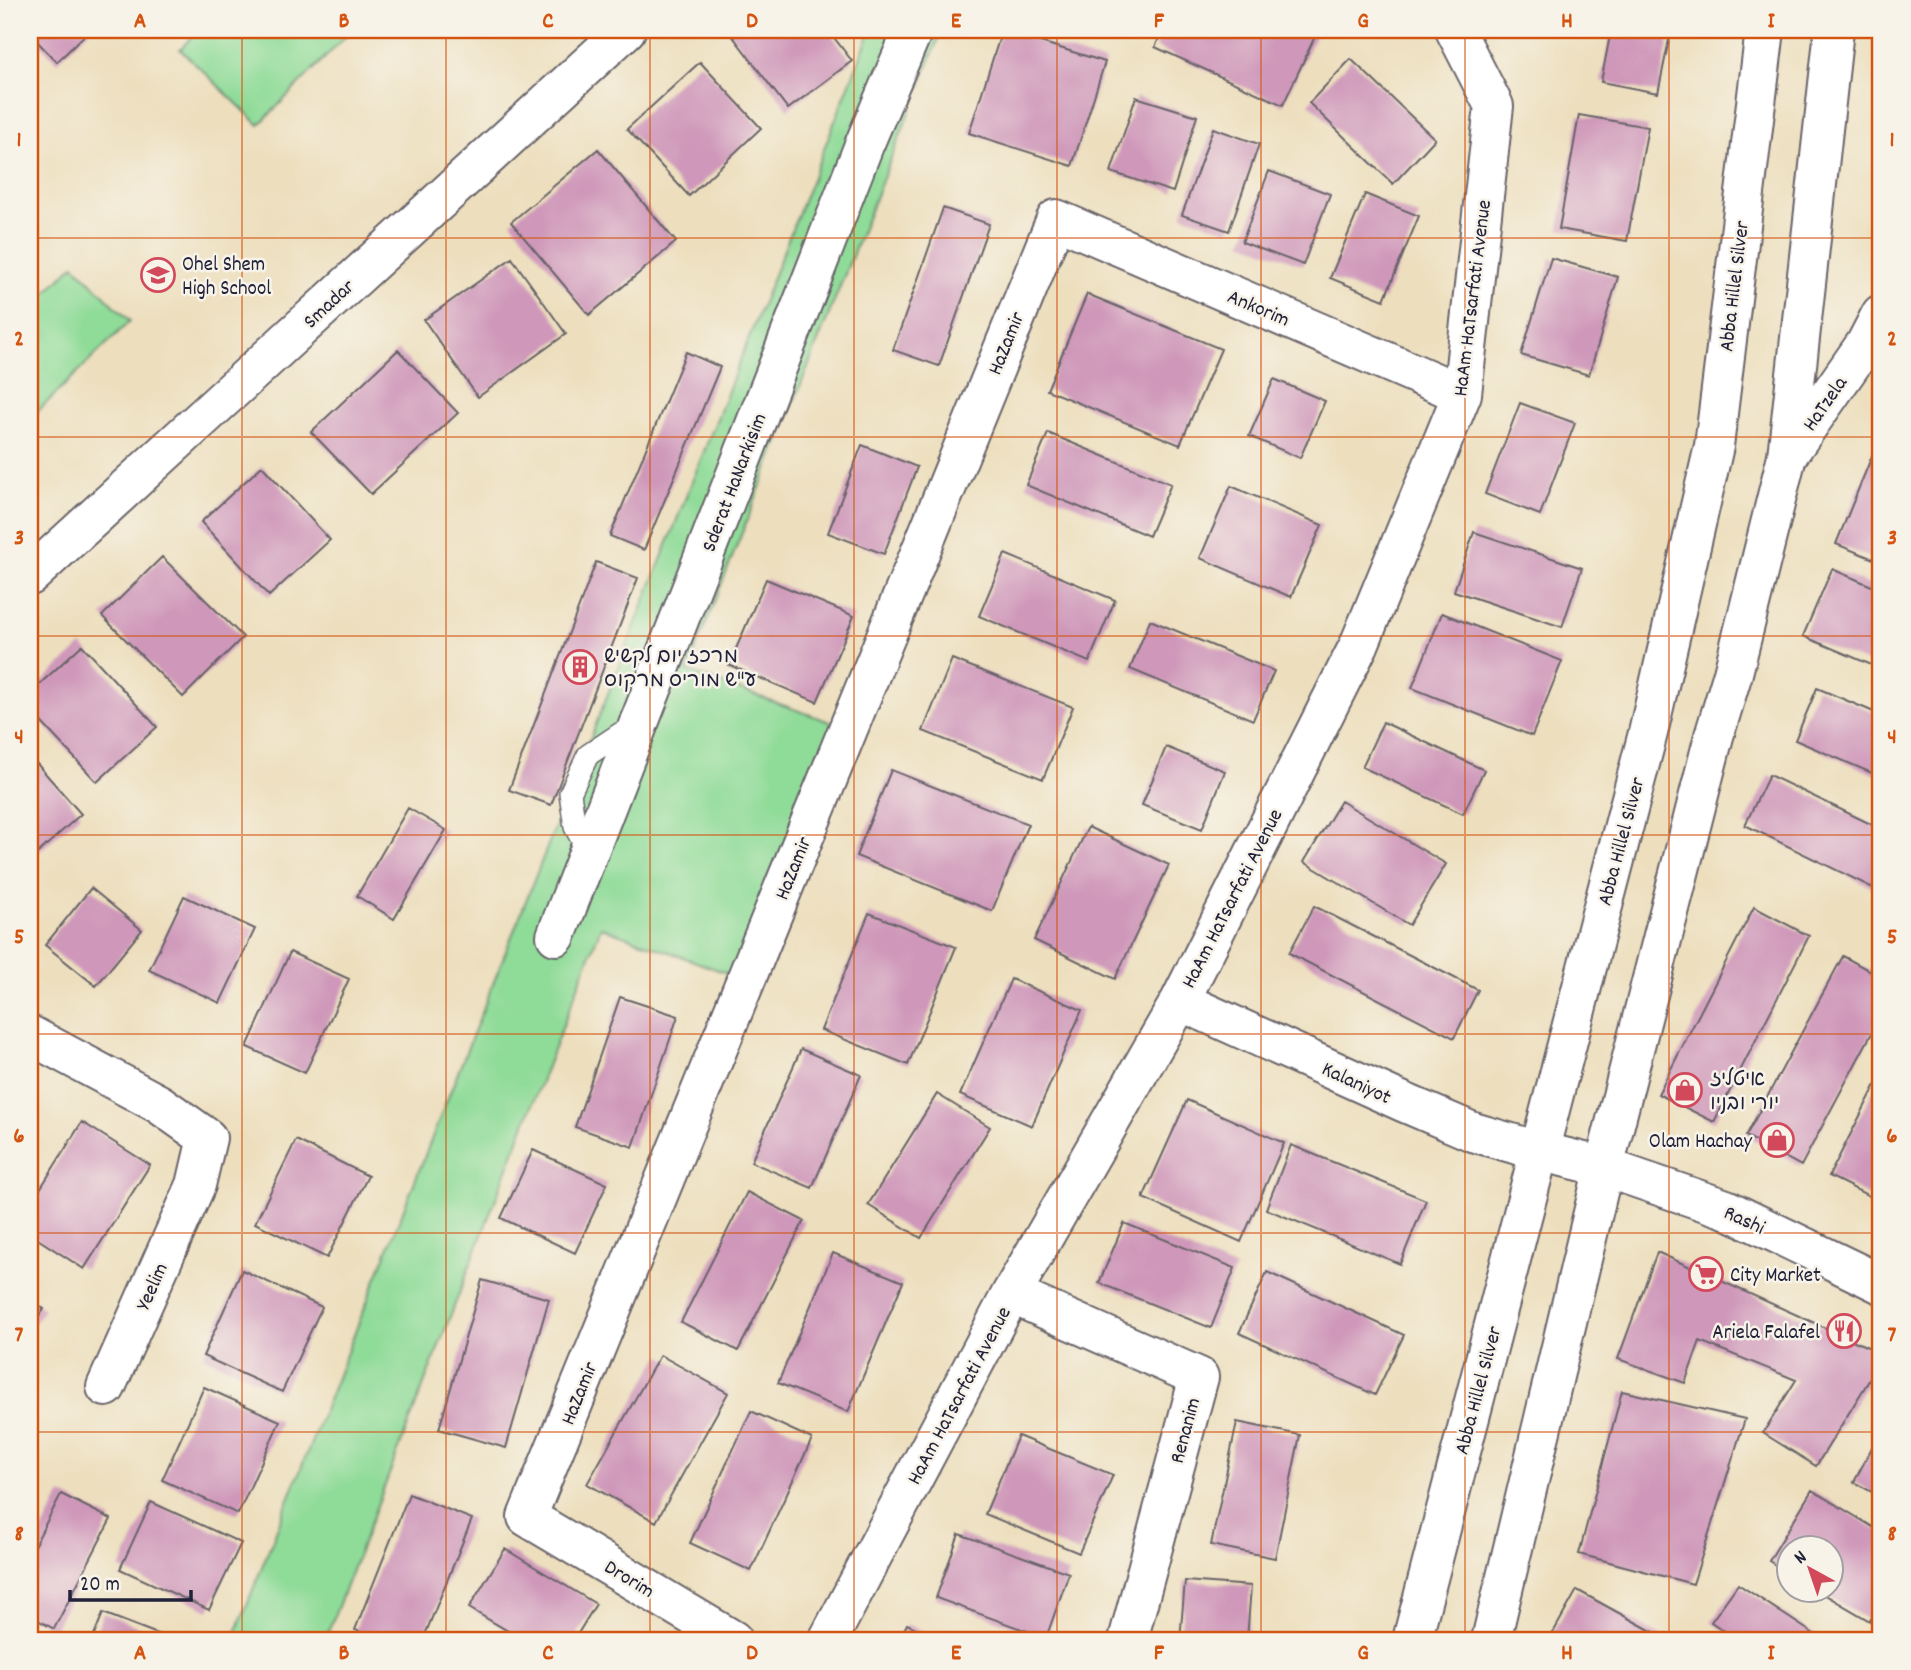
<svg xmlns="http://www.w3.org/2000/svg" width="1911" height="1670" font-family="Dekko,'Playpen Sans Hebrew',sans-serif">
<rect width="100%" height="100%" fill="#f7f3e8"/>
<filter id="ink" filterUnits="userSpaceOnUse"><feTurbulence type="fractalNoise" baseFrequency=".0143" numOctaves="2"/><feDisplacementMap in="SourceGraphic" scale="14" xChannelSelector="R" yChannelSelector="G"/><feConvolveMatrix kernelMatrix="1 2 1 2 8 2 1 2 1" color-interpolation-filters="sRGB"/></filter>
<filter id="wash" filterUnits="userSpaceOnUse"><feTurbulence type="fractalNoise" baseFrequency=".00686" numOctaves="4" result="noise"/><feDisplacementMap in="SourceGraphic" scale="28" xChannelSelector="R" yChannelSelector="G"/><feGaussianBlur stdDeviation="1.57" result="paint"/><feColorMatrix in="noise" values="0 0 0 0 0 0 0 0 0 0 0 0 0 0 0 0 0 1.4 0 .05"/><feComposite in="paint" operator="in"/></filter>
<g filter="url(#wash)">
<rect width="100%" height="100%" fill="#eddfbe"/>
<path fill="#8fdb98" stroke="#587e6a" stroke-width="2" d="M 199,30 L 352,30 L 259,125 L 180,49 Z
M 871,30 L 942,30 L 687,671 L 839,725 L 737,977 L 601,927 L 325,1640 L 233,1640 Z
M 74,265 L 130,321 L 30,419 L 30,308 Z"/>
<g id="blocks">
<path fill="#cf98ba" d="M 30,30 L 90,30 L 57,62 L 30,34 Z
M 728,30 L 828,30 L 852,61 L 788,109 Z
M 1002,30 L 1105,62 L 1072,166 L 969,133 Z
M 1163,30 L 1318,30 L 1283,105 L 1155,47 Z
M 1611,30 L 1671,30 L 1658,93 L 1601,82 Z
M 1351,59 L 1435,139 L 1393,184 L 1309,103 Z
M 700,62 L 761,128 L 689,196 L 627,129 Z
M 1136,97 L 1197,116 L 1173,192 L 1111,172 Z
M 1579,115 L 1648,127 L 1627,241 L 1559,229 Z
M 1213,128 L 1259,144 L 1229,231 L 1182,215 Z
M 598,149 L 676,242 L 589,315 L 511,222 Z
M 1269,171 L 1330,194 L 1303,265 L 1242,242 Z
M 1365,194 L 1419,216 L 1384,300 L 1330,278 Z
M 943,208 L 989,224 L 939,366 L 893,350 Z
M 512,258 L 566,334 L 478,397 L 424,320 Z
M 1551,258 L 1618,277 L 1589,375 L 1521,355 Z
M 1087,294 L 1221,349 L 1180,445 L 1047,390 Z
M 398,350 L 458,413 L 371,494 L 311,432 Z
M 686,352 L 720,367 L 644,550 L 610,536 Z
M 1274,379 L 1325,401 L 1300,458 L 1249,436 Z
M 1520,403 L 1575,423 L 1540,515 L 1485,494 Z
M 1048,433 L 1171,484 L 1149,536 L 1026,485 Z
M 1881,434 L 1881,562 L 1836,544 Z
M 862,445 L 917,467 L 884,554 L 828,533 Z
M 262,466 L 330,540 L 269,596 L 201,522 Z
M 1231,486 L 1322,525 L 1291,597 L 1200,558 Z
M 1474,532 L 1582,568 L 1562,627 L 1454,591 Z
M 1005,554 L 1115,600 L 1089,662 L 979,616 Z
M 162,557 L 243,637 L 183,697 L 102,616 Z
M 596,562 L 638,578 L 551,805 L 509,790 Z
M 1832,569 L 1881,590 L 1881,669 L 1803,636 Z
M 766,579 L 854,616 L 817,702 L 729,665 Z
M 1442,613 L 1562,661 L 1532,736 L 1412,688 Z
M 1150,620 L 1274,671 L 1253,720 L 1130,669 Z
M 82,645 L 157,727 L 97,782 L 30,710 L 30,693 Z
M 952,659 L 1073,707 L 1043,779 L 923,731 Z
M 1817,688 L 1881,715 L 1881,777 L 1795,740 Z
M 1383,722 L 1484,770 L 1463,814 L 1362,767 Z
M 1166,747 L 1225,771 L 1202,829 L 1142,805 Z
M 30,756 L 81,814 L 30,860 Z
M 891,770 L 1028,824 L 992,911 L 856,856 Z
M 1769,775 L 1881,829 L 1881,892 L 1745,825 Z
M 1341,801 L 1446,864 L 1409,925 L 1304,862 Z
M 408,808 L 446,830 L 394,919 L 357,896 Z
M 1088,827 L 1169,865 L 1115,979 L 1034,940 Z
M 91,888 L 142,930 L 96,986 L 45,945 Z
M 184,896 L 255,929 L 220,1003 L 149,970 Z
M 1314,906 L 1478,990 L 1454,1038 L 1289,953 Z
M 1754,907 L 1809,936 L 1714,1122 L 1658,1094 Z
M 869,913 L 956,947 L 908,1065 L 821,1030 Z
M 290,952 L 349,979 L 305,1073 L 247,1047 Z
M 1843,956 L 1881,977 L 1881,1016 L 1801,1166 L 1746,1136 Z
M 1011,979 L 1082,1010 L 1032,1126 L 960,1095 Z
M 620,997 L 678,1016 L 633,1147 L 575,1127 Z
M 801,1049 L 861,1075 L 812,1188 L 751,1162 Z
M 1881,1075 L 1881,1202 L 1829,1176 Z
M 937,1094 L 990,1127 L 921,1238 L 868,1205 Z
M 1187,1100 L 1284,1143 L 1241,1242 L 1143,1198 Z
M 82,1122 L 150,1165 L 84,1269 L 30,1234 L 30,1205 Z
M 296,1140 L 368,1176 L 327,1258 L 255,1223 Z
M 1291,1145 L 1426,1200 L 1400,1264 L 1266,1209 Z
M 533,1150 L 607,1184 L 575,1253 L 501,1218 Z
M 747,1192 L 804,1221 L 738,1351 L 681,1322 Z
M 1124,1223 L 1235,1268 L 1211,1328 L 1099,1283 Z
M 1657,1252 L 1881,1353 L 1881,1361 L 1816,1466 L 1763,1433 L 1796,1380 L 1700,1341 L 1685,1383 L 1618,1359 Z
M 833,1253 L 903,1282 L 848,1412 L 778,1383 Z
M 242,1270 L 322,1307 L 282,1392 L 203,1356 Z
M 1267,1272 L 1404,1335 L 1375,1395 L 1239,1333 Z
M 482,1280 L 549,1299 L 506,1448 L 439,1429 Z
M 30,1299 L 44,1309 L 30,1330 Z
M 660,1355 L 728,1393 L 656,1522 L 587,1484 Z
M 204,1387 L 280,1421 L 238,1514 L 162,1480 Z
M 1622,1391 L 1745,1419 L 1693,1584 L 1579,1554 Z
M 751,1411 L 812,1439 L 751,1571 L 690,1543 Z
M 1237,1422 L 1300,1435 L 1275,1558 L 1211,1545 Z
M 1881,1430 L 1881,1497 L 1854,1482 Z
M 1018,1436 L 1113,1475 L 1079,1553 L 985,1514 Z
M 1812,1490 L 1881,1532 L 1881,1601 L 1870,1621 L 1817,1590 L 1830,1590 L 1830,1548 L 1788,1548 L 1788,1573 L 1769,1561 Z
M 61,1494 L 111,1519 L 54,1629 L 30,1616 L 30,1554 Z
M 409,1494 L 472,1519 L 423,1640 L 382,1640 L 355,1630 Z
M 151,1502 L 241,1543 L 209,1610 L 120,1569 Z
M 959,1534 L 1069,1573 L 1046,1638 L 936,1598 Z
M 505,1549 L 596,1604 L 574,1640 L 523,1640 L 469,1608 Z
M 1185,1581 L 1251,1586 L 1247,1640 L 1180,1640 Z
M 1738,1584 L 1823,1640 L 1738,1640 L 1711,1622 Z
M 1577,1590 L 1668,1640 L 1549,1640 Z
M 103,1613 L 173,1640 L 92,1640 Z
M 907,1624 L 941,1640 L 899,1640 Z"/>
</g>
</g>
<g filter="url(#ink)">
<use href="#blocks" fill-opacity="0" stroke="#696469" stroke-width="2"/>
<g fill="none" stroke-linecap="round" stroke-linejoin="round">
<g stroke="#696469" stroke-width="24">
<path id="lane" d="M 589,853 L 575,827 L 570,793 L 588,755 L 621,733 L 637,728"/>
</g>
<g stroke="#696469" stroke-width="42">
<path id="street" d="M 1787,456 L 1866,343 L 1881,314
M 30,576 L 626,30
M 556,936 L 864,145 L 913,30
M 1180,1001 L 1403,1102 L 1473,1132 L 1539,1151 L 1604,1167 L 1726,1209 L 1881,1284
M 30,1035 L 159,1104 L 207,1138 L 196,1185 L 106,1387
M 1011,1294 L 1199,1377 L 1128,1640
M 733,1640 L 527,1517 L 1056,219 L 1462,394
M 828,1640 L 1011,1294 L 1180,1001 L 1359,645 L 1462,394 L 1494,106 L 1455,30"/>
</g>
<g stroke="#696469" stroke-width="42">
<path id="primary" d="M 1412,1640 L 1648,733 L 1714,446 L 1765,30
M 1491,1640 L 1604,1167 L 1714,736 L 1733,673 L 1787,456 L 1834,30"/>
</g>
<use href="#lane" stroke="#fff" stroke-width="21"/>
<use href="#street" stroke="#fff" stroke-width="38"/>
<use href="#primary" stroke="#fff" stroke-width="38"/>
</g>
</g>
<path fill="none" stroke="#d45411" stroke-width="2" stroke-opacity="0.55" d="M 242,30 L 242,1640M 446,30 L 446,1640M 650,30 L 650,1640M 854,30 L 854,1640M 1057,30 L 1057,1640M 1261,30 L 1261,1640M 1465,30 L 1465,1640M 1669,30 L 1669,1640M 30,238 L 1881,238M 30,437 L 1881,437M 30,636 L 1881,636M 30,835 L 1881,835M 30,1034 L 1881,1034M 30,1233 L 1881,1233M 30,1432 L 1881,1432"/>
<defs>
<g id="school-ring" transform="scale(1.75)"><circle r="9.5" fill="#f7f3e8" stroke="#d1495b" stroke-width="1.5"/><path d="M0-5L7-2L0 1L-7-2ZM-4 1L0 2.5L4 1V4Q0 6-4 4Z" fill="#d1495b"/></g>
<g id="building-ring" transform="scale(1.75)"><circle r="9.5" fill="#f7f3e8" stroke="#d1495b" stroke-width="1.5"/><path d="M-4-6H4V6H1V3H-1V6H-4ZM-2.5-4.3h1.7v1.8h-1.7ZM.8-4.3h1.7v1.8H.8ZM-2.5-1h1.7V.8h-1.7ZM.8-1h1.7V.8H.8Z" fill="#d1495b"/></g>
<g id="shop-ring" transform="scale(1.75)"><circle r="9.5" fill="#f7f3e8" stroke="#d1495b" stroke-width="1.5"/><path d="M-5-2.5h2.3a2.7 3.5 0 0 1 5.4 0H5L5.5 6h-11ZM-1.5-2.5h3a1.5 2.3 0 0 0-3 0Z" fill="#d1495b"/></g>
<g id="supermarket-ring" transform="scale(1.75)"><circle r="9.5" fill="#f7f3e8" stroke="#d1495b" stroke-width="1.5"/><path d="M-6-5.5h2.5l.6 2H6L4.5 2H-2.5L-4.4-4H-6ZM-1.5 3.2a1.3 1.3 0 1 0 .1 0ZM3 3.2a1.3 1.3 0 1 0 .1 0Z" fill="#d1495b"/></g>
<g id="restaurant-ring" transform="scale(1.75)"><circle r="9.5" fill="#f7f3e8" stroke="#d1495b" stroke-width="1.5"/><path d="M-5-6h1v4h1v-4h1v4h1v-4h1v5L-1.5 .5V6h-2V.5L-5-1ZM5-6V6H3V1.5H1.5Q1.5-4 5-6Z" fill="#d1495b"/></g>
</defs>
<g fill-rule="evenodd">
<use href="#school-ring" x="158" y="275"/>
<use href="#building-ring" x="580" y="667"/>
<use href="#shop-ring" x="1685" y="1090"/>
<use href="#shop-ring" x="1777" y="1140"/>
<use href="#supermarket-ring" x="1706" y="1274"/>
<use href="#restaurant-ring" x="1844" y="1331"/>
</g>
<g text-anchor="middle" stroke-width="5" stroke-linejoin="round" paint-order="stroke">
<g font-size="21" fill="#22223b" stroke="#f7f3e8" text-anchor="start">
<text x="182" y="270">Ohel Shem<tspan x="182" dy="24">High School</tspan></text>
<text x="604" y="662">מרכז יום לקשיש<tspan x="604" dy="24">ע"ש מוריס מרקוס</tspan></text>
<text x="1710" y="1085">איטליז<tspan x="1710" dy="24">יורי ובניו</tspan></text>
<text x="1752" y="1147" text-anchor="end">Olam Hachay</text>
<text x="1730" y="1281">City Market</text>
<text x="1820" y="1338" text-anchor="end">Ariela Falafel</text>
</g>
<g font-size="21" fill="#22223b" stroke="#f7f3e8">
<text transform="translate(1733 286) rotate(-83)" y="7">Abba Hillel Silver</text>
<text transform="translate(1471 298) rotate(-83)" y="7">HaAm HaTsarfati Avenue</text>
<text transform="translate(328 303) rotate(-43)" y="7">Smadar</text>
<text transform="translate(1259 307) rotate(23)" y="7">Ankorim</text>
<text transform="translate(1005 343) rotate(-68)" y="7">HaZamir</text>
<text transform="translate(1824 403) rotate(-55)" y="7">HaTzela</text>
<text transform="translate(733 482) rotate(-69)" y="7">Sderat HaNarkisim</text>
<text transform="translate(1620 841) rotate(-75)" y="7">Abba Hillel Silver</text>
<text transform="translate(792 868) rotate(-68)" y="7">HaZamir</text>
<text transform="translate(1231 898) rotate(-63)" y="7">HaAm HaTsarfati Avenue</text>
<text transform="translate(1357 1082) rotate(25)" y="7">Kalaniyot</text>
<text transform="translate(1745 1219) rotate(25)" y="7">Rashi</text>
<text transform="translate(151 1286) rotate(-66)" y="7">Yeelim</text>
<text transform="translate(1477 1390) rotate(-75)" y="7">Abba Hillel Silver</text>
<text transform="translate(578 1393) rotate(-68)" y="7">HaZamir</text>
<text transform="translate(958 1395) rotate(-62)" y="7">HaAm HaTsarfati Avenue</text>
<text transform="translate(1184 1430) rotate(-75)" y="7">Renanim</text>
<text transform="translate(630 1578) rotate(31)" y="7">Drorim</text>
</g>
</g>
<rect width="1911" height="1670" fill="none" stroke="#f7f3e8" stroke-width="77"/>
<g transform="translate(1810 1569) rotate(320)"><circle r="33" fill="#f7f3e8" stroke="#a29fa3" stroke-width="2"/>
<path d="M0-5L12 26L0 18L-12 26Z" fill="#d1495b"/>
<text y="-10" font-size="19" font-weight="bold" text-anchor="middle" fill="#22223b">N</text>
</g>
<path d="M70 1590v10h121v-10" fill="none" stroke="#22223b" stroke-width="3.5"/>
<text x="80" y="1590" font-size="21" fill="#22223b" stroke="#f7f3e8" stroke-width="5" paint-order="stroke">20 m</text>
<rect x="38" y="38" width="1834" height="1594" fill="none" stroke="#d45411" stroke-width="2.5"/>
<g font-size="23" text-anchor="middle" font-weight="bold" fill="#d45411">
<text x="140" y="27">A</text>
<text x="344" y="27">B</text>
<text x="548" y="27">C</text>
<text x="752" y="27">D</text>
<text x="956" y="27">E</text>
<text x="1159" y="27">F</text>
<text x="1363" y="27">G</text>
<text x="1567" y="27">H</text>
<text x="1771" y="27">I</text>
<text x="19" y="146">1</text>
<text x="1892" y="146">1</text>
<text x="19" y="345">2</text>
<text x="1892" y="345">2</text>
<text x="19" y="544">3</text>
<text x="1892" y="544">3</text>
<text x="19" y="743">4</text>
<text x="1892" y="743">4</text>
<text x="19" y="943">5</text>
<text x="1892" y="943">5</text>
<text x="19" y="1142">6</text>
<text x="1892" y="1142">6</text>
<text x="19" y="1341">7</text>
<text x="1892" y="1341">7</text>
<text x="19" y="1540">8</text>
<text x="1892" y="1540">8</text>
<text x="140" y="1659">A</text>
<text x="344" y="1659">B</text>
<text x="548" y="1659">C</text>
<text x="752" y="1659">D</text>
<text x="956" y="1659">E</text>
<text x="1159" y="1659">F</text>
<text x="1363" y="1659">G</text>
<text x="1567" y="1659">H</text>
<text x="1771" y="1659">I</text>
</g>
</svg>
